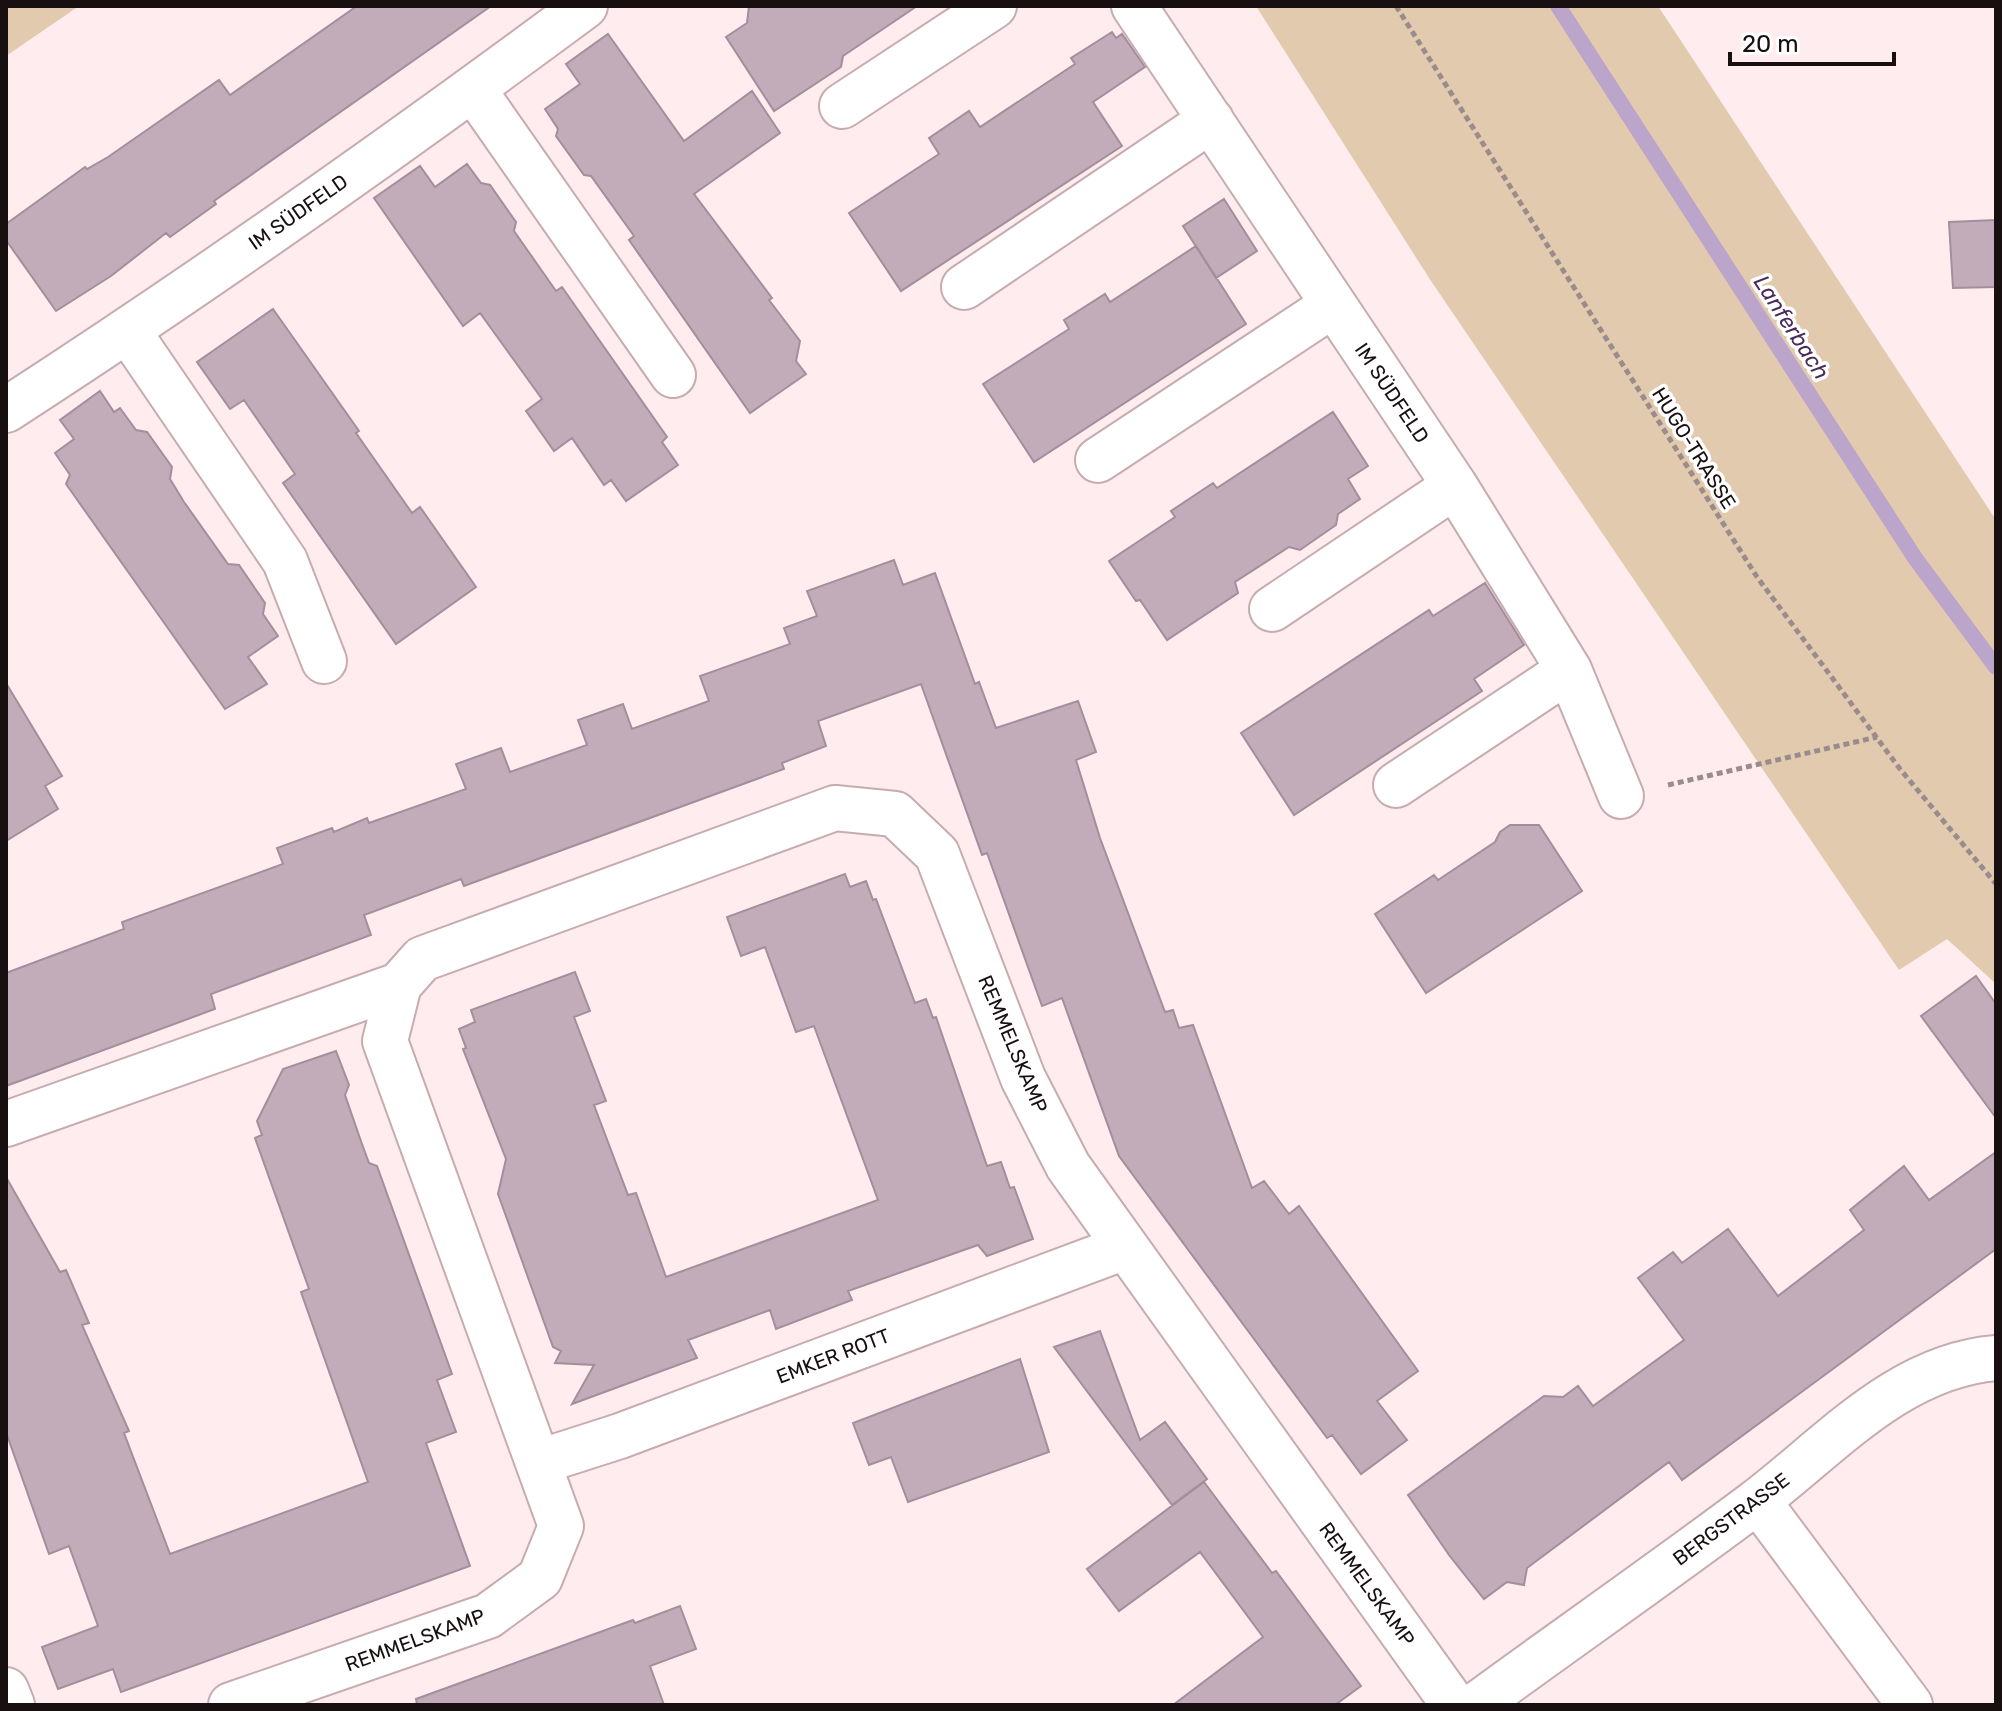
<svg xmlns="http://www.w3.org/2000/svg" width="2002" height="1711" font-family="Rubik,sans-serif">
<rect width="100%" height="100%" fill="#feecee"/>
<path fill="#e2caaf" d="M 6,6 L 79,6 L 6,56 Z
M 1256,6 L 1658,6 L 1996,520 L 1996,984 L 1947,939 L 1899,970 L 1431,281 Z"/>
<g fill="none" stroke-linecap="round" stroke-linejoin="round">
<path stroke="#bca5cb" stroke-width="16" d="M 1558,6 L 1915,558 L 1996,667"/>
</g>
<path fill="#c2acb9" stroke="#a38e9b" stroke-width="2" d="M 357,6 L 491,6 L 214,201 L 216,204 L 170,237 L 166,233 L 111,276 L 56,311 L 6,240 L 6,224 L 85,167 L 87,169 L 108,157 L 219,80 L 230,95 Z
M 749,6 L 917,6 L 843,56 L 841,67 L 774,111 L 726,37 L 747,23 Z
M 1112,32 L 1116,38 L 1122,34 L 1145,67 L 1093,102 L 1122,146 L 901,291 L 849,213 L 939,154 L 929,138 L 969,111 L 980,127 L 1075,64 L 1071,58 Z
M 608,34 L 684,141 L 752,91 L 780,133 L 694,194 L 772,298 L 769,300 L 800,341 L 796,361 L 806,374 L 750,413 L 629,240 L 634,236 L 591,176 L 584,175 L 556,136 L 558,129 L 545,109 L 580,84 L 566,64 Z
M 467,164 L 481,183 L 490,185 L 516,222 L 514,231 L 556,291 L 562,287 L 667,437 L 662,442 L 678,465 L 626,501 L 611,480 L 604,485 L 572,438 L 554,451 L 526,411 L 542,399 L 480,313 L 463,326 L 374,198 L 420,166 L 435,187 Z
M 1224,199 L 1257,251 L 1216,278 L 1183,226 Z
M 1996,220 L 1996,287 L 1953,288 L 1949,222 Z
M 1196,246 L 1246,324 L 1034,462 L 983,384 L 1069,329 L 1064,320 L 1105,294 L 1110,302 Z
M 273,309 L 359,431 L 356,433 L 412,513 L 420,507 L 476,587 L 396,644 L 283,483 L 295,474 L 244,400 L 230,409 L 197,362 Z
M 100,391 L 114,412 L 120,408 L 136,430 L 147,432 L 172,467 L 170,479 L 184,502 L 228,564 L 239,565 L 265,603 L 263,614 L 278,636 L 248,657 L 267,684 L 225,709 L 66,484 L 70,475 L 55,453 L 74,439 L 60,420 Z
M 1333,412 L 1368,466 L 1348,479 L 1360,499 L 1338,514 L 1336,525 L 1300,550 L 1289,547 L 1235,582 L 1238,593 L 1167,640 L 1140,600 L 1136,601 L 1109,561 L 1175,517 L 1171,511 L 1213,483 L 1217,488 Z
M 894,560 L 903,585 L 935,573 L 975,684 L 979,682 L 996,728 L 1078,701 L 1096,752 L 1076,760 L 1100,838 L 1165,1012 L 1173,1010 L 1179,1028 L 1193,1025 L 1252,1188 L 1264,1181 L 1289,1214 L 1299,1206 L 1418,1371 L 1377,1401 L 1407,1440 L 1361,1474 L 1332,1435 L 1327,1438 L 1119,1156 L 1062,998 L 1042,1006 L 987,853 L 982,855 L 921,684 L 818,721 L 826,746 L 782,763 L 784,769 L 464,886 L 461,879 L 364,915 L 371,935 L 211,994 L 215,1009 L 6,1086 L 6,973 L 124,929 L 122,922 L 283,864 L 277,848 L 332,828 L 334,832 L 367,818 L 369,823 L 466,789 L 456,764 L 501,748 L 510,772 L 587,745 L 578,720 L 623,704 L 632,729 L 709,701 L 700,676 L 790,644 L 784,628 L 817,616 L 807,591 Z
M 1485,583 L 1524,645 L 1474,679 L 1482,691 L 1294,815 L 1241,733 L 1429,610 L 1433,616 Z
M 6,683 L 62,776 L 45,786 L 58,809 L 6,841 Z
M 1510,825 L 1539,825 L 1582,891 L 1426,993 L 1375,914 L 1434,875 L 1438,880 L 1495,842 L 1500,832 Z
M 845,874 L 850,887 L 866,881 L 873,900 L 876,899 L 915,1003 L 926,999 L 933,1018 L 936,1017 L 987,1166 L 1001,1162 L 1010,1188 L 1014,1187 L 1033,1239 L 987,1256 L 978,1245 L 848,1291 L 852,1300 L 776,1329 L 770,1310 L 688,1340 L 697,1358 L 572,1404 L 594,1365 L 555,1363 L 561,1351 L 553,1347 L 498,1194 L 506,1159 L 463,1049 L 466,1048 L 459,1029 L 475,1022 L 471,1010 L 575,972 L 590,1011 L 574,1017 L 606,1101 L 594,1105 L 628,1195 L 636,1193 L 666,1277 L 878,1200 L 814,1026 L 796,1032 L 765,947 L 741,956 L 727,917 Z
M 1976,976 L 1996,1004 L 1996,1118 L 1921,1016 Z
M 336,1051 L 349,1085 L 345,1095 L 362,1144 L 369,1163 L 377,1166 L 452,1374 L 437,1380 L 456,1432 L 426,1443 L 470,1566 L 121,1692 L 113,1669 L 58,1689 L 42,1647 L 98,1626 L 69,1546 L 49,1554 L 6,1432 L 6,1177 L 60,1272 L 66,1270 L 89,1323 L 82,1325 L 129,1431 L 124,1433 L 170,1554 L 368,1482 L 301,1292 L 309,1289 L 255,1138 L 262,1135 L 257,1121 L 283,1069 Z
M 1996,1152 L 1996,1249 L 1682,1480 L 1669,1462 L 1527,1568 L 1524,1585 L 1507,1582 L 1484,1599 L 1449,1555 L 1408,1495 L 1544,1396 L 1563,1397 L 1578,1386 L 1593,1406 L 1684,1340 L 1638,1278 L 1673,1252 L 1682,1263 L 1728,1229 L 1778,1296 L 1864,1230 L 1850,1210 L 1904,1166 L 1929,1200 Z
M 1100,1331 L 1140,1440 L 1165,1422 L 1207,1479 L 1172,1505 L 1054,1347 Z
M 1020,1359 L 1049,1452 L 908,1502 L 891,1457 L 869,1465 L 853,1423 Z
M 1204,1482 L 1272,1573 L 1276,1571 L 1361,1686 L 1335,1705 L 1173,1705 L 1263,1637 L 1200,1552 L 1119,1611 L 1087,1569 Z
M 680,1606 L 696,1649 L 650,1666 L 664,1705 L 417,1705 L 416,1699 L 633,1620 L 635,1623 Z"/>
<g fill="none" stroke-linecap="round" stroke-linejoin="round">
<g stroke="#c7acaf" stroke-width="48">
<path id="minor" d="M 1134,6 L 1455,486 L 1569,670 L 1621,796
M 473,89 L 673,375
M 842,106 L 994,6
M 964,287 L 1211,120
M 128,331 L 285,561 L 324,661
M 6,410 C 204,282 396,146 585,6
M 1098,460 L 1333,305
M 1272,609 L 1455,486
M 1396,785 L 1569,670
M 6,1124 L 399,985
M 539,1462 L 620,1436 L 1125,1247
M 1758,1501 L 1910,1705
M 6,1690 L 12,1705
M 231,1705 L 488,1616 L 540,1578 L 561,1526 L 385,1041 L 399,985 L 422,959 L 835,808 L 895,814 L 937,854 L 1023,1078 L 1068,1166 L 1454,1705
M 1476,1705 C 1569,1637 1664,1571 1756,1502 C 1830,1446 1898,1366 1996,1358"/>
</g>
<path stroke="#9a8c8d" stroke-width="5" stroke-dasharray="6 4" stroke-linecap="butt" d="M 1396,6 L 1757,577 L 1900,769 L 1996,884
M 1668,785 L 1877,737"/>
<use href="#minor" stroke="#fff" stroke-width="44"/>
</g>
<g text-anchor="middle" stroke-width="7" stroke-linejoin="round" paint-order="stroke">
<g font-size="20" fill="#180f10" stroke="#fff">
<text transform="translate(298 212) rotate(-35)" y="7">IM SÜDFELD</text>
<text transform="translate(1392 393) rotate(56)" y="7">IM SÜDFELD</text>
<text transform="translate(1694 448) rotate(58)" y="7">HUGO-TRASSE</text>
<text transform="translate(1013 1044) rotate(67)" y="7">REMMELSKAMP</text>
<text transform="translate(833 1356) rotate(-21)" y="7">EMKER ROTT</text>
<text transform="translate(1731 1519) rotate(-37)" y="7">BERGSTRASSE</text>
<text transform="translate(1367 1584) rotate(54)" y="7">REMMELSKAMP</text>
<text transform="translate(415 1640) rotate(-20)" y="7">REMMELSKAMP</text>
</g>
<g font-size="22" font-style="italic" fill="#482a5b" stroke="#fff">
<text transform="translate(1792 327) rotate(57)" y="8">Lanferbach</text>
</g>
</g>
<rect width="2002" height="1711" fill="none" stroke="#180f10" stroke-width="16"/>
<path d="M1730 52v12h164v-12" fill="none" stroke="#180f10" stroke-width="4"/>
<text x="1742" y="52" font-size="24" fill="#180f10" stroke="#ffffff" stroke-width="6" paint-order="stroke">20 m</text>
</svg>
